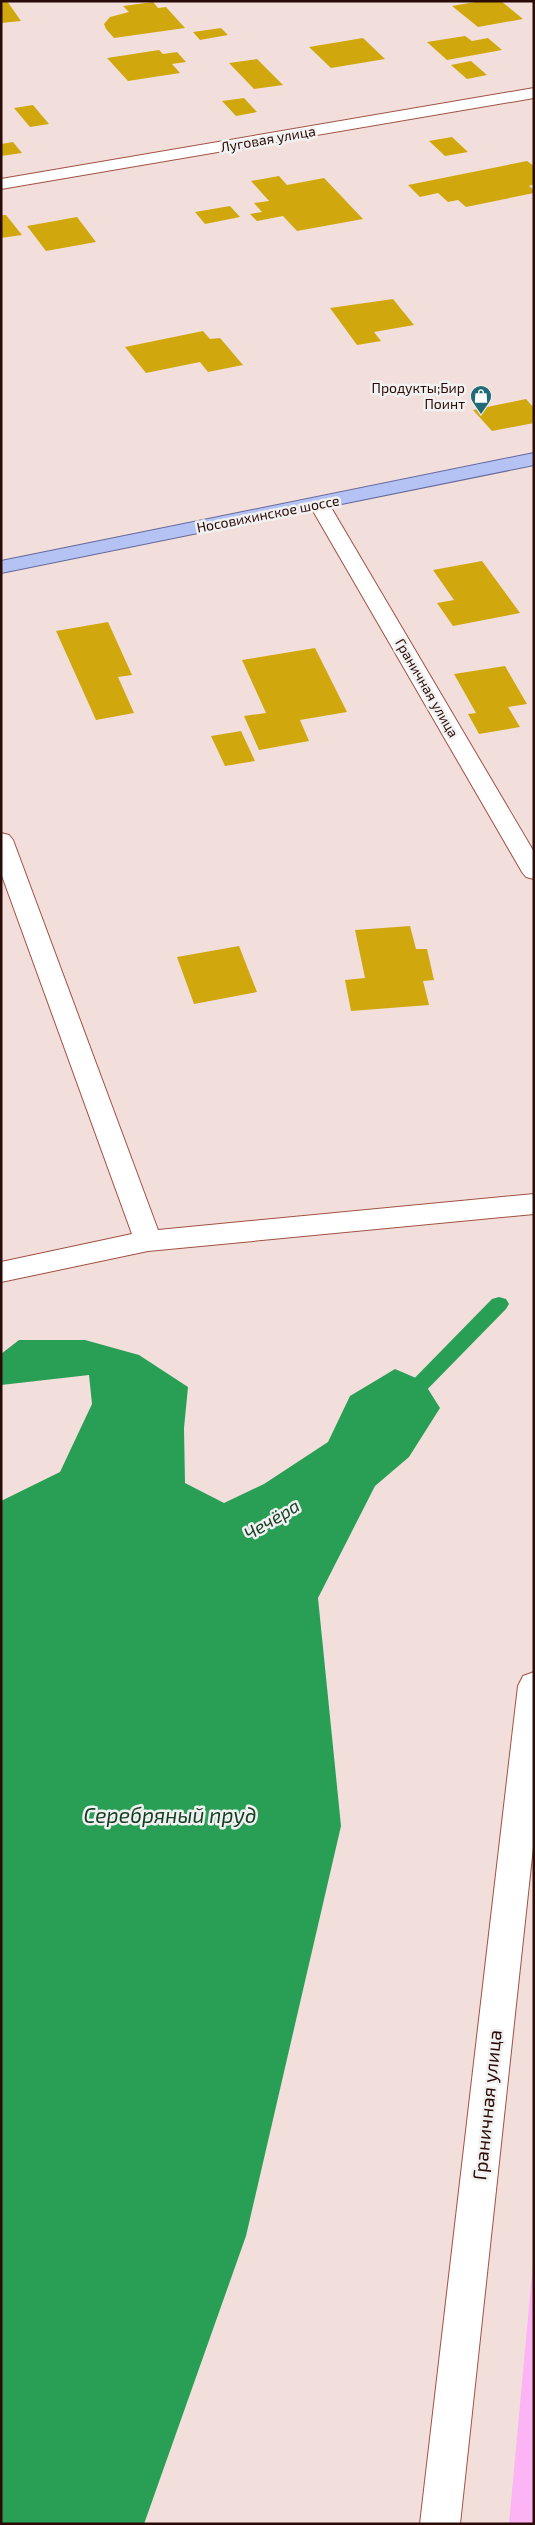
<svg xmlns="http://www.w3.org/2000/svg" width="535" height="2525" font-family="'Exo 2',sans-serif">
<rect width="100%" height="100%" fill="#f2dfdb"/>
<path fill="#fdb4f4" d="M 534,2252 L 534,2524 L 509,2524 Z"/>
<path fill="#289f55" d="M 19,1340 L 85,1340 L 139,1355 L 188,1387 L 184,1428 L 185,1483 L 224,1503 L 264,1484 L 328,1442 L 350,1396 L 395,1369 L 423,1381 L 440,1408 L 409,1457 L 375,1486 L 318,1598 L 341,1826 L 246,2236 L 144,2524 L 1,2524 L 1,1501 L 60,1472 L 92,1404 L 89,1375 L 1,1385 L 1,1354 Z"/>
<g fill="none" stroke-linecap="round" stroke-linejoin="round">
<path fill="#289f55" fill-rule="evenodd" d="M 499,1297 L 506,1299 L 509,1304 L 506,1309 L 412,1405 L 405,1408 L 398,1405 L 395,1400 L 398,1395 L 492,1299 Z"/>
</g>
<path fill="#d0a80e" d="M 1,1 L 7,1 L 21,21 L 1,23 Z
M 481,1 L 501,1 L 523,19 L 478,27 L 452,6 Z
M 153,2 L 158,8 L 166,7 L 185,28 L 114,38 L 106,29 L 104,24 L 110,17 L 129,12 L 123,6 Z
M 221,28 L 228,35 L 200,40 L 193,32 Z
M 465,36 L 472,41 L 488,38 L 502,50 L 447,60 L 427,42 Z
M 363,38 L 385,59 L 331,68 L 309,47 Z
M 159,50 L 163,54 L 177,52 L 186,62 L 172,64 L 180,73 L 128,81 L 107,58 Z
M 257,59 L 283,85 L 254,89 L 229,63 Z
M 471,61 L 487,75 L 467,79 L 451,65 Z
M 244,98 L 257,112 L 236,116 L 222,101 Z
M 33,105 L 49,124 L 30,127 L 14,108 Z
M 452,137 L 468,152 L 445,156 L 429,141 Z
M 13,142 L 22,153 L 1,156 L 1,144 Z
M 527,161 L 534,166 L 534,184 L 529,186 L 534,190 L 534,193 L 466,207 L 458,200 L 448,202 L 438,193 L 420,197 L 408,185 Z
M 279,176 L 287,185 L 324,178 L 363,219 L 297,231 L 283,216 L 257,221 L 250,214 L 262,212 L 254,203 L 269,201 L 251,181 Z
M 230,206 L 240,217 L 205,224 L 195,212 Z
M 1,215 L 6,215 L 22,235 L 1,238 Z
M 77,217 L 96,242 L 46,251 L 27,226 Z
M 393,299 L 414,325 L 374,332 L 381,341 L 357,345 L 330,308 Z
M 203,331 L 210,339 L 220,338 L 243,365 L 208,372 L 200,362 L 146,373 L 125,347 Z
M 526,399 L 534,408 L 534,423 L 492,431 L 473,410 Z
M 482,561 L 520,613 L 453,626 L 437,603 L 454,600 L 433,570 Z
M 108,622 L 132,675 L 118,677 L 134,713 L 96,720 L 56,631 Z
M 315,648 L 347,712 L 300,720 L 309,741 L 259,750 L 244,716 L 266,713 L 242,660 Z
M 505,666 L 527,704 L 508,707 L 520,727 L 479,734 L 468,714 L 476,713 L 454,674 Z
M 241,731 L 255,761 L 225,766 L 211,736 Z
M 410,926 L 416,949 L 427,949 L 434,980 L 423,981 L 429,1005 L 351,1011 L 345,980 L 365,978 L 355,930 Z
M 239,946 L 257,992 L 194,1004 L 177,957 Z"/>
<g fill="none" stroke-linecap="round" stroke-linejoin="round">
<g stroke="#a15143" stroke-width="2">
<path id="minor" d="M 534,88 L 534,98 L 1,189 L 1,179 Z
M 319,498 L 326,500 L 329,504 L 534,852 L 534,879 L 526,877 L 522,872 L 309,504 L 312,500 Z
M 1,833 L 9,835 L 13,840 L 158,1230 L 534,1194 L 534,1214 L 148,1251 L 1,1282 L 1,1262 L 132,1234 L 1,873 Z
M 534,1672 L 534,1838 L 460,2524 L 420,2524 L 518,1686 L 523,1676 Z"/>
</g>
<g stroke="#64689c" stroke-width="2">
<path id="major" d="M 534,453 L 534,465 L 1,573 L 1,561 Z"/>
</g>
<use href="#minor" fill="#fff" fill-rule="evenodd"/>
<use href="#major" fill="#b5c2f4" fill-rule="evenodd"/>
</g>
<defs>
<g id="shop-pin" transform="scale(1.125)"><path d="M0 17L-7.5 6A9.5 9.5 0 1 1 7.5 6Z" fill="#216a76" stroke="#f1f1f1"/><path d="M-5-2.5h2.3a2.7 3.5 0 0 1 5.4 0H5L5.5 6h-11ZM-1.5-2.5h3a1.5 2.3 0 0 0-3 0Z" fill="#fff"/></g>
</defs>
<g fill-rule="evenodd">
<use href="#shop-pin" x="481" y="396"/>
</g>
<g text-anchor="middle" stroke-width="5" stroke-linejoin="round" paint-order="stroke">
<g font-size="14" fill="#2b0b07" stroke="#f1f1f1">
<text transform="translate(268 139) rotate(-10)" y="5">Луговая улица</text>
<text transform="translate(268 514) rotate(-11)" y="5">Носовихинское шоссе</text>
<text transform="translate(427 688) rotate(60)" y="5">Граничная улица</text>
</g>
<g font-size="14" fill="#2b0b07" stroke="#f1f1f1" text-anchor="end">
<text x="465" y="393">Продукты;Бир<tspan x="465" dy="16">Поинт</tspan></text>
</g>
<g font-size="18" font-style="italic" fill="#123f21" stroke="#f1f1f1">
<text transform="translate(272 1520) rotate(-31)" y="6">Чечёра</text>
</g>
<g font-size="19" fill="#2b0b07" stroke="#f1f1f1">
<text transform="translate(487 2105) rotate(-84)" y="7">Граничная улица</text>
</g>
<g font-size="21" font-style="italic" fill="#123f21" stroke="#f1f1f1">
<text x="170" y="1823">Серебряный пруд</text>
</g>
</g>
<rect width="535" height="2525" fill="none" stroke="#2b0b07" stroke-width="5"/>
</svg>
